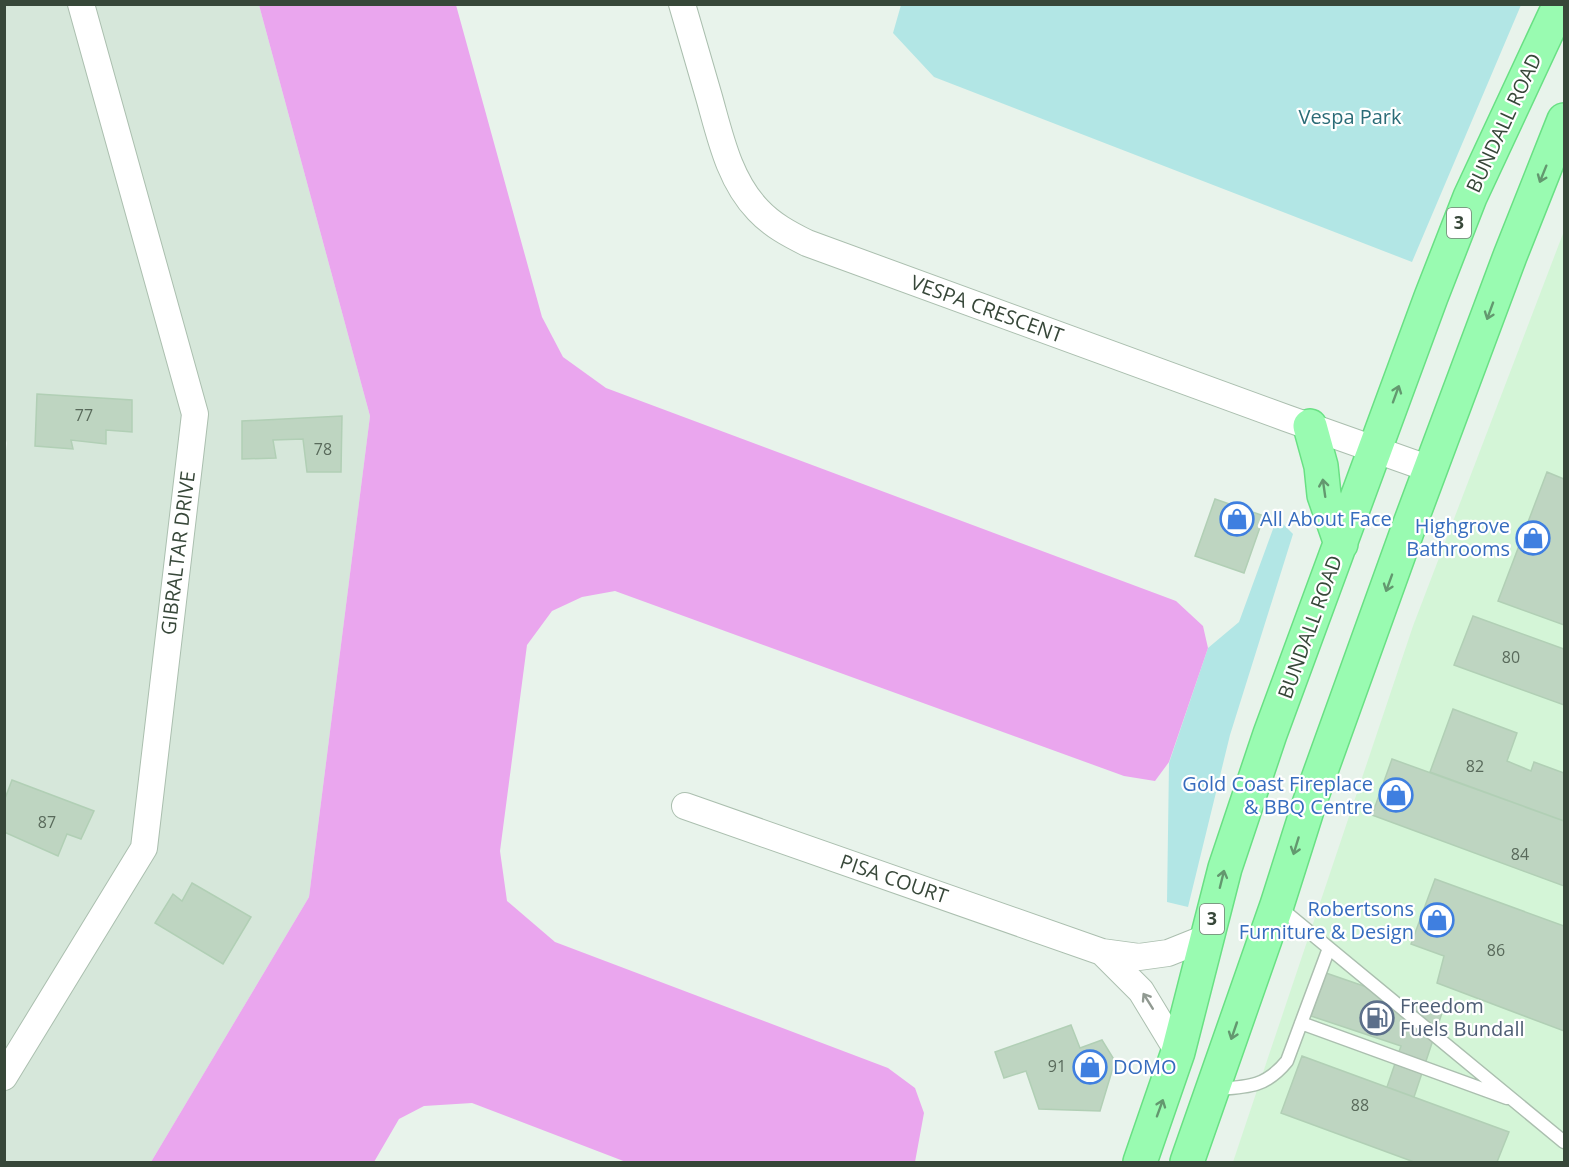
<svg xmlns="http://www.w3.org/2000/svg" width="1569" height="1167" font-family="'Open Sans',sans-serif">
<rect width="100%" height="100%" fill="#e8f3eb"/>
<path fill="#d6e7da" d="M 5,5 L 259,5 L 370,416 L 309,897 L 151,1162 L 5,1162 L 4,465 L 7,443 L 4,434 Z"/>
<path fill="#d4f5d7" d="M 1564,231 L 1564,1162 L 1233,1162 L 1413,626 Z"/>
<path fill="#b2e6e5" d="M 901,5 L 901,4 L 1521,5 L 1412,262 L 934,77 L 893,33 Z
M 1277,518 L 1293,534 L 1230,735 L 1188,907 L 1167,902 L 1169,763 L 1208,648 L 1239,622 Z"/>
<path fill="#eaa6ee" d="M 259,5 L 456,5 L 542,317 L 563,357 L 606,388 L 1176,601 L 1203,626 L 1208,648 L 1169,762 L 1155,781 L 1124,776 L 615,591 L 582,597 L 552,611 L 527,645 L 500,851 L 507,901 L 555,942 L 888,1068 L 915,1088 L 924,1113 L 915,1162 L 626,1162 L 472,1103 L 424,1106 L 399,1119 L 374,1162 L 151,1162 L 309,897 L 370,416 Z"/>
<path fill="#bed5c1" stroke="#b1cfb5" stroke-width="1.5" d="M 37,394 L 132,400 L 132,432 L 106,430 L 106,444 L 71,440 L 73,449 L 35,446 Z
M 342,416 L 341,472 L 307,472 L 303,439 L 273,440 L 276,458 L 242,459 L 242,421 Z
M 1547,472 L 1564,479 L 1564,625 L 1498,601 Z
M 1215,499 L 1264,516 L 1244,573 L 1195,556 Z
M 1473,616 L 1564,649 L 1564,705 L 1454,665 Z
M 1453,709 L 1517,733 L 1507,761 L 1531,771 L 1534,762 L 1564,773 L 1564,821 L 1430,772 Z
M 1392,759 L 1564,821 L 1564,886 L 1372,815 Z
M 12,780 L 94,811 L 81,839 L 67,834 L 58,856 L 4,832 L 4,801 Z
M 1435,879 L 1564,926 L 1564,1031 L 1437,983 L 1444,956 L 1411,944 Z
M 192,883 L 251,917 L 223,964 L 155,923 L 173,894 L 182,901 Z
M 1326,973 L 1442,1013 L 1414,1097 L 1387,1087 L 1401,1046 L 1311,1016 Z
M 1071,1025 L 1080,1048 L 1102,1040 L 1115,1061 L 1100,1111 L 1039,1109 L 1026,1071 L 1004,1078 L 995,1052 Z
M 1302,1056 L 1509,1132 L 1497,1162 L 1414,1162 L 1281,1113 Z"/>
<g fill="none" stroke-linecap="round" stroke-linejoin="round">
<g stroke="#abbfaf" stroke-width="15">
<path id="lane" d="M 1278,906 L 1564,1142
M 1301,1023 L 1507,1098
M 1217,1089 C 1248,1087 1266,1087 1287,1061 L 1329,948"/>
</g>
<g stroke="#abbfaf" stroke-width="28">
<path id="street" d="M 682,4 C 691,35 700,66 709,97 C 720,136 729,180 758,210 C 772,225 789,234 807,243 L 1286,418 L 1430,469
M 685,806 L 1102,952 L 1139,957 L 1168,953 L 1208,937
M 1102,952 L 1141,991 L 1178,1052
M 4,1077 L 144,848 L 195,414 L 81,4"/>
</g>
<g stroke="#69e084" stroke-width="36">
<path id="primary" d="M 1310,426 L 1321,466 L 1324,495 L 1341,544
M 1140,1162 L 1178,1052 L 1225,868 L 1270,734 L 1431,297 L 1470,197 L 1560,4
M 1187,1162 L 1277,905 L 1309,804 L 1408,529 L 1510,256 L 1564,120"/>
</g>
<use href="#lane" stroke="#fff" stroke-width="12"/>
<use href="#street" stroke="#fff" stroke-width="26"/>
<use href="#primary" stroke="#99fbb1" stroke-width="33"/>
</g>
<defs><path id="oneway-shaft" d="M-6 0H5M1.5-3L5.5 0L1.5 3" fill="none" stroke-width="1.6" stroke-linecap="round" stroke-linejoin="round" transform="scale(1.5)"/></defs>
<g stroke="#63986f">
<use href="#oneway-shaft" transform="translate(1543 174) rotate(112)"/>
<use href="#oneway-shaft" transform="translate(1490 311) rotate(110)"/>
<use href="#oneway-shaft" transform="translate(1396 394) rotate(-70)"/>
<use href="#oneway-shaft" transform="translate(1324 488) rotate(-98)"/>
<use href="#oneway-shaft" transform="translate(1389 583) rotate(110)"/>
<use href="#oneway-shaft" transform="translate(1296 846) rotate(107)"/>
<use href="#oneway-shaft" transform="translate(1222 879) rotate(-76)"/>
<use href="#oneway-shaft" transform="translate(1234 1031) rotate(109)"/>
<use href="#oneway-shaft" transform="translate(1160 1108) rotate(-70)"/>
</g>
<use stroke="#919a92" href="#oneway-shaft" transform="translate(1148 1001) rotate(-122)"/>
<defs>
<g id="shop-ring" transform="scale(1.725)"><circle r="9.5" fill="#fff" stroke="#3f7fe0" stroke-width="1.5"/><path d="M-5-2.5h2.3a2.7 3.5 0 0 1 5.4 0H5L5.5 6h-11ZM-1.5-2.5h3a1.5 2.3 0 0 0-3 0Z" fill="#3f7fe0"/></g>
<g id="fuel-ring" transform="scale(1.725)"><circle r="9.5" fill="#fff" stroke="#5c6f8a" stroke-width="1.5"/><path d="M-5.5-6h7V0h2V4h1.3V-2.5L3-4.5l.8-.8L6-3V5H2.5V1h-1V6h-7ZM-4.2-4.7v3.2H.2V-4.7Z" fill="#5c6f8a"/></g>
</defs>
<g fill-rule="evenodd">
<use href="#shop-ring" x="1237" y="519"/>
<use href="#shop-ring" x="1533" y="538"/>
<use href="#shop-ring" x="1396" y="795"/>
<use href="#shop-ring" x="1437" y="920"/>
<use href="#fuel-ring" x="1377" y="1018"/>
<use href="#shop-ring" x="1090" y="1067"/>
</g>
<g text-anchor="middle" stroke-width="4.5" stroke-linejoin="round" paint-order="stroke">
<g font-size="16" fill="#596a5b">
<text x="84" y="421">77</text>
<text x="323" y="455">78</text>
<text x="1511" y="663">80</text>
<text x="1475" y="772">82</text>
<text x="47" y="828">87</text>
<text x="1520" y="860">84</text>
<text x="1496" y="956">86</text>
<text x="1057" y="1072">91</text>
<text x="1360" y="1111">88</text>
</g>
<g fill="#fff" stroke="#737e74" stroke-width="1.5">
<rect x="1447" y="208" width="24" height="30" rx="4.5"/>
<rect x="1200" y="904" width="24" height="30" rx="4.5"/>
</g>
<g font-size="18" font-weight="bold" fill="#374739">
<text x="1459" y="229">3</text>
<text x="1212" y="925">3</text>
</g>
<g font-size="20" fill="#2b6c77" stroke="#fff">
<text x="1350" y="124">Vespa Park</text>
</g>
<g font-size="20" fill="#374739" stroke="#fff">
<text transform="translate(1504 123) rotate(-65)" y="7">BUNDALL ROAD</text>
<text transform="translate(987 309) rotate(20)" y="7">VESPA CRESCENT</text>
<text transform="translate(178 553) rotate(-83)" y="7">GIBRALTAR DRIVE</text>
<text transform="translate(1310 627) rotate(-70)" y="7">BUNDALL ROAD</text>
<text transform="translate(894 879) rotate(19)" y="7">PISA COURT</text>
</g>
<g font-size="20" fill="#366cbe" stroke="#fff" text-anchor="end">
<text x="1260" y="526" text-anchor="start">All About Face</text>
<text x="1510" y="533">Highgrove<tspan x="1510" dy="23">Bathrooms</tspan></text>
<text x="1373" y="791">Gold Coast Fireplace<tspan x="1373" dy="23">&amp; BBQ Centre</tspan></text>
<text x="1414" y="916">Robertsons<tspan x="1414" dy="23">Furniture &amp; Design</tspan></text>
<text x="1113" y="1074" text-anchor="start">DOMO</text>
</g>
<g font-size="20" fill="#4e5e75" stroke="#fff" text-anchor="start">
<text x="1400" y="1013">Freedom<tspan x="1400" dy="23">Fuels Bundall</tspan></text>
</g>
</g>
<rect width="1569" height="1167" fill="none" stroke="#374739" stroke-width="12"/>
</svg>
